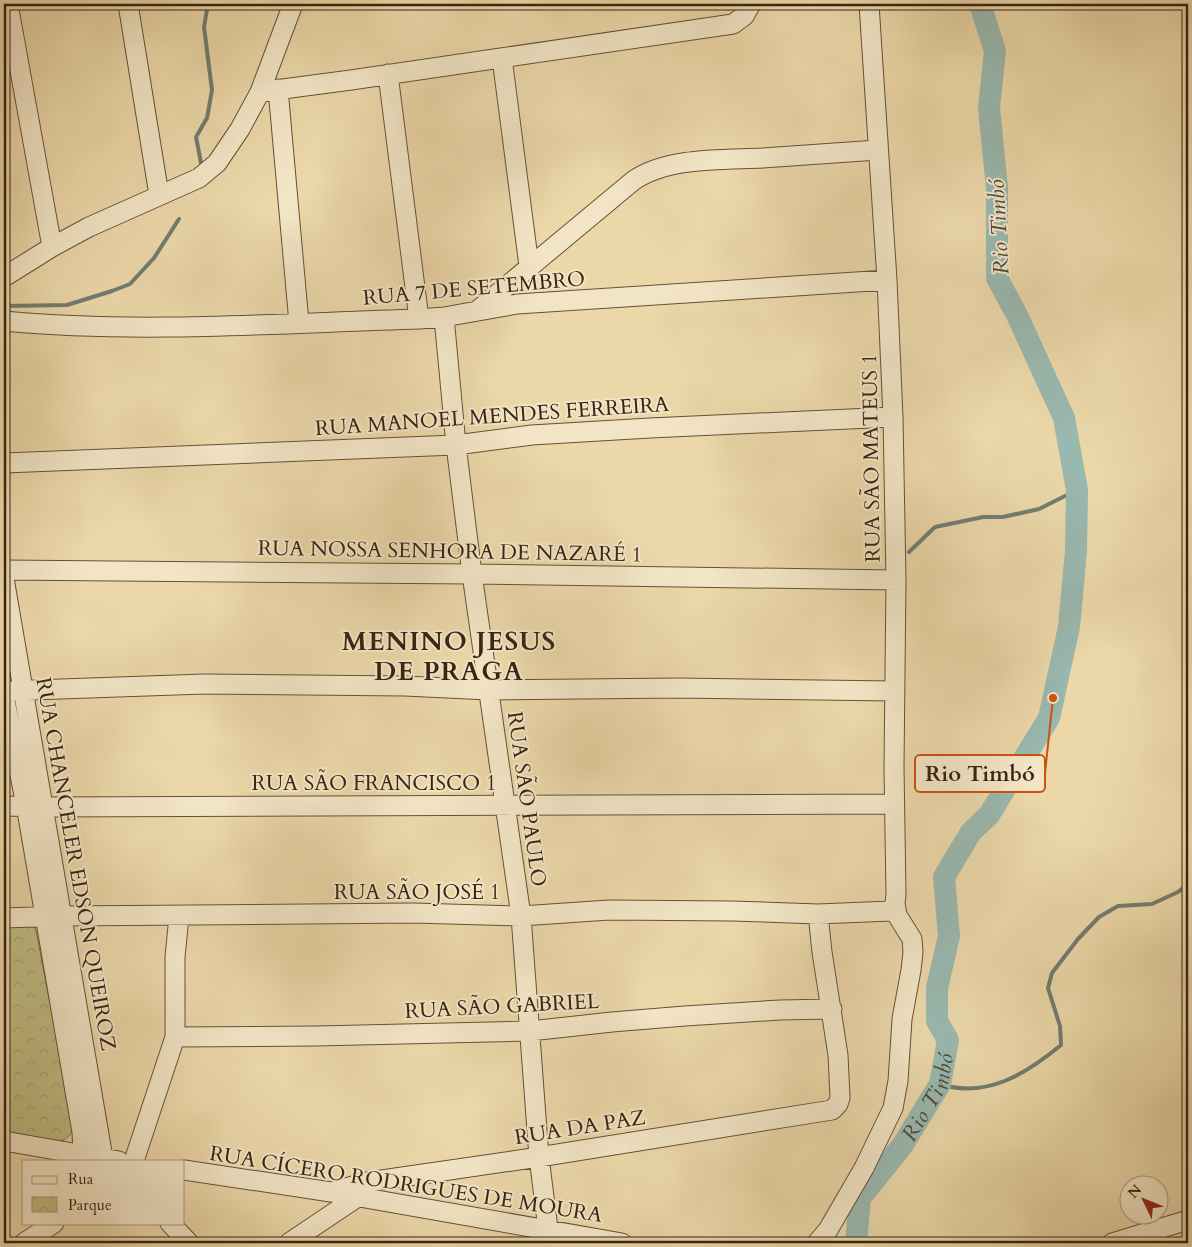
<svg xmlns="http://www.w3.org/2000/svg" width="1192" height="1247" font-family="Cardo,serif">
<defs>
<pattern id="park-crowns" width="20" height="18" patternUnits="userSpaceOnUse" patternTransform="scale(1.25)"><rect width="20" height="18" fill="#c0bc82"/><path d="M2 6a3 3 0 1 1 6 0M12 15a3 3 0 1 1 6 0" fill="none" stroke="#a6a16f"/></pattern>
</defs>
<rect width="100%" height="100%" fill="#ebd7a8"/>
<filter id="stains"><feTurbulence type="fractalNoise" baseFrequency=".004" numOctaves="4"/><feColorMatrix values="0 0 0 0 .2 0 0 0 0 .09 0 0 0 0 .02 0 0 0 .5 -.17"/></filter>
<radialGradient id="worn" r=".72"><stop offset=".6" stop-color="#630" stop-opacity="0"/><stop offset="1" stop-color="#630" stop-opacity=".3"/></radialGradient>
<path fill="url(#park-crowns)" stroke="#7c704b" d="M 4,925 L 35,925 L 73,1124 C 72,1134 69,1139 58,1142 L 4,1132 Z"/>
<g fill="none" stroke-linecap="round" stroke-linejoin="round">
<path stroke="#727d71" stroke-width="4" d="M 202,168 L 196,137 L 207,118 L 212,90 L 204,27 L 208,4
M 4,306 L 67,305 L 112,291 L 130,284 L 154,258 L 179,219
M 909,552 L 935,527 L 983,517 L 1003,517 L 1039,509 L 1077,490
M 940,1084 C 986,1099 1026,1074 1061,1045 L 1060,1026 L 1048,988 L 1052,973 L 1078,939 L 1099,917 L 1118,906 L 1152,904 L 1178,892 L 1188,884"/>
<path stroke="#99b8af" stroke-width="22" id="s1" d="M 856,1243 L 860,1198 L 902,1146 L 940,1084 L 948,1040 L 937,1021 L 937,988 L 949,936 L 944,877 L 971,832 L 989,815 L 1049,718 L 1069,627 L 1076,551 L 1077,490 L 1064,418 L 1017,315 L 997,278 L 997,188 L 989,108 L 995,51 L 980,4"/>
<g stroke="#655139" stroke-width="21">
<path id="minor" d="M 8,4 L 52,247
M 128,4 L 159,195
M 502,58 L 529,266
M 388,74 L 419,319
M 278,89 L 299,323
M 260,92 L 351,80 L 733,24 L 744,16 L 751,4
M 4,277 L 52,247 L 89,227 L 199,178 L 217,163 L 240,129 L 260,92 L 293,4
M 478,310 L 633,181 C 667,157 722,160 763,158 C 802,155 840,153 878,150
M 444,317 L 456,445 L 472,574 L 521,916 L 539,1157 L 548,1229
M 4,321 C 142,334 281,323 419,319 L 444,317 L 517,304 L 887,280
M 4,463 L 456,445 L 532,435 L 650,428 L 893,417
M 4,570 L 472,574 L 896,580
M 4,578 L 103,1158
M 4,691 L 204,684 L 405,686 L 489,690 L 679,688 L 894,691
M 4,696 L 26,805 L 82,1132 L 83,1154
M 4,806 L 43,807 L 894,804
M 4,918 L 61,916 L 306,914 L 413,913 L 521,916 L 609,910 L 732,911 L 818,914 L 891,911 L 895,903 L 896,895 L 894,767 L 896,580 L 893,417 L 887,280 L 869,4
M 175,1037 L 317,1036 L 530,1031 L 612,1022 L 685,1016 L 780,1010 L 832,1009
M 4,1141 L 119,1161
M 134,1161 L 175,1037 L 175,957 L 179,916
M 184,1170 L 331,1192 L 622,1243
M 331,1192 L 368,1182 L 539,1157 L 832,1110 L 838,1104 L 840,1098 L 838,1055 L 822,952 L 818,914
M 170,1223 L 189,1243
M 24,1243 L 54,1223
M 289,1243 L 359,1196
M 817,1243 L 828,1230 L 864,1168 L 893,1108 L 898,1081 L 902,1019 L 911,970 L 913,952 L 912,939 L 897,915 L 895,903
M 1112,1243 L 1188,1220"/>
</g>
<use href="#minor" stroke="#f2e5c6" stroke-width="19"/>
</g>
<g text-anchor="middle" stroke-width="4" stroke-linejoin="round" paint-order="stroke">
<g font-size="21" fill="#382414" stroke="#f2e5c6">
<text transform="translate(474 288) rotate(-5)" y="7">RUA 7 DE SETEMBRO</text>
<text transform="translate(492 416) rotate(-4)" y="7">RUA MANOEL MENDES FERREIRA</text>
<text transform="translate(871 458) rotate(-91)" y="7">RUA SÃO MATEUS 1</text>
<text transform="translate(450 551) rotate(1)" y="7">RUA NOSSA SENHORA DE NAZARÉ 1</text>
<text x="374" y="790">RUA SÃO FRANCISCO 1</text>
<text transform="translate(527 799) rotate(82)" y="7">RUA SÃO PAULO</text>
<text transform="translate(76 864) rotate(80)" y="7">RUA CHANCELER EDSON QUEIROZ</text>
<text x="417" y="899">RUA SÃO JOSÉ 1</text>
<text transform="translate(502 1006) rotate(-3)" y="7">RUA SÃO GABRIEL</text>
<text transform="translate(580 1127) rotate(-9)" y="7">RUA DA PAZ</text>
<text transform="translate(406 1184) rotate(9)" y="7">RUA CÍCERO RODRIGUES DE MOURA</text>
</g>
<g font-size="22" font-style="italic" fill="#50493b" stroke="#f2e5c6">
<text transform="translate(998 227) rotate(-93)" y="8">Rio Timbó</text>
<text dy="8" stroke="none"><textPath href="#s1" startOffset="168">Rio Timbó</textPath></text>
</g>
<g font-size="26" font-weight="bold" letter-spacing="1" fill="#382414" stroke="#f2e5c6">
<text x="449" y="650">MENINO JESUS<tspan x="449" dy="30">DE PRAGA</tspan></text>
</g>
</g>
<path fill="none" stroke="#ce510d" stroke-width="2" d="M1053 698L1045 773"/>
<circle fill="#ce510d" stroke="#f2e5c6" stroke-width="2" cx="1053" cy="698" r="5"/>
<rect fill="#f2e5c6" stroke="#ce510d" stroke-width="2" x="915" y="755" width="130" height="37" rx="5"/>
<g font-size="22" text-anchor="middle" font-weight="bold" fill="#382414">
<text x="980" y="781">Rio Timbó</text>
</g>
<rect width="1192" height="1247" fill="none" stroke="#ebd7a8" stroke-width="20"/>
<rect x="5" y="5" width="1182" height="1237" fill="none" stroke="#382414" stroke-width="2.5"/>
<rect x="10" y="10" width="1172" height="1227" fill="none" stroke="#382414"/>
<rect x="22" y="1160" width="162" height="65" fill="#f2e5c6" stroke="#a8987f"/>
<rect x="32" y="1176" width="25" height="8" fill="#f2e5c6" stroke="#a8987f"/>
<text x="68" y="1184" font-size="15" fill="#382414">Rua</text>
<rect x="32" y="1197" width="25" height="15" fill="url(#park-crowns)" stroke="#a8987f"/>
<text x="68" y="1210" font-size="15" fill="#382414">Parque</text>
<g transform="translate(1144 1200) rotate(313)"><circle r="24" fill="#f2e5c6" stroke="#a8987f"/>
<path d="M0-4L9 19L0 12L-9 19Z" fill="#8f2418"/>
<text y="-8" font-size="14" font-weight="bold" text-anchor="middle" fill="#382414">N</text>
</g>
<rect width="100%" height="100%" filter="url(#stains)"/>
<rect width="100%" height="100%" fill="url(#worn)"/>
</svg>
